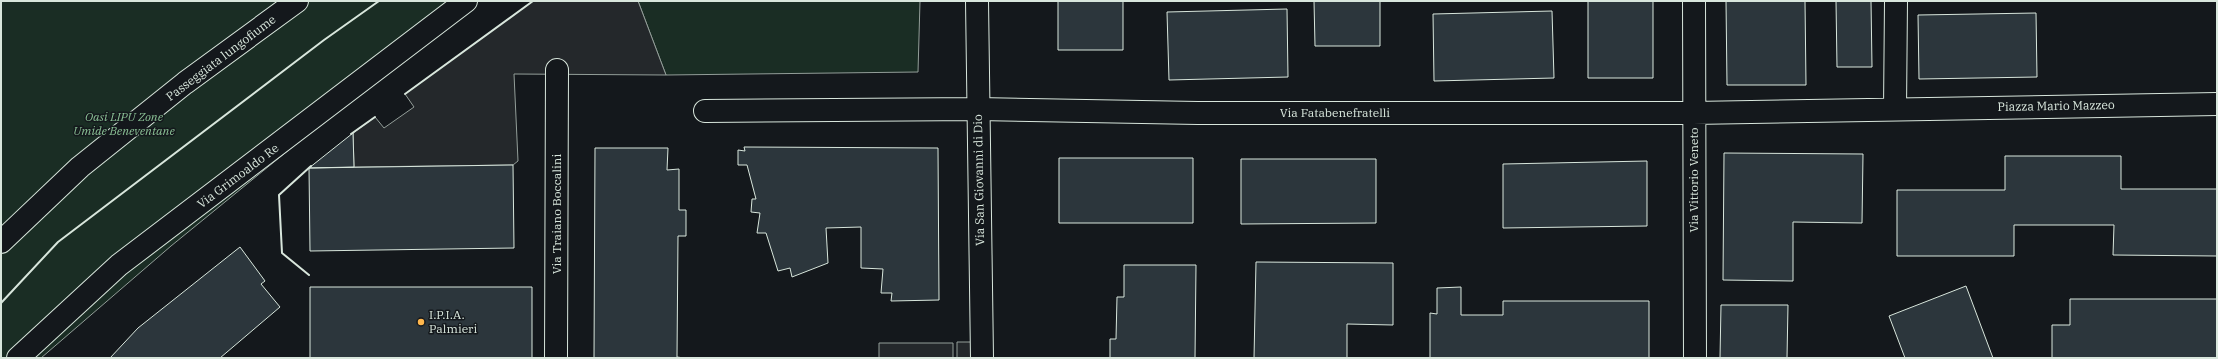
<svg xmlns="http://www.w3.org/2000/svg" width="2218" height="359" font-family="'IBM Plex Serif',serif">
<rect width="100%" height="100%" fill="#14181c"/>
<path fill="#1a2d24" stroke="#939e99" d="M 1,1 L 460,1 L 377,78 L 171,246 L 41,358 L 1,358 Z
M 638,1 L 920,1 L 918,72 L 666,75 Z"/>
<path fill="#24282b" stroke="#939e99" d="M 533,1 L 638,1 L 666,75 L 514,74 L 518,161 L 513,165 L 354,167 L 353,133 L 375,117 L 384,128 L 414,107 L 405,94 Z
M 957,342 L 973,342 L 974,358 L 957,358 Z
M 879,343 L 953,343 L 953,358 L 879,358 Z"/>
<path fill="#2c363c" stroke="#d8e6dc" d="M 1058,1 L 1123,1 L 1123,50 L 1058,50 Z
M 1314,1 L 1380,1 L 1380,46 L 1315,46 Z
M 1588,1 L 1653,1 L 1653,78 L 1588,78 Z
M 1726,1 L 1805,1 L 1806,85 L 1727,85 Z
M 1836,1 L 1871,1 L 1872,67 L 1837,67 Z
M 1287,9 L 1288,77 L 1169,80 L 1167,12 Z
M 1552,11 L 1554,78 L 1434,81 L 1433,14 Z
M 2036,13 L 2037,77 L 1919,79 L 1918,15 Z
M 353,133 L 354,167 L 309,168 Z
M 744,147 L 938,148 L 939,300 L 891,301 L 892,293 L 881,293 L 883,269 L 861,268 L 861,227 L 826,228 L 828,263 L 792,277 L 790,268 L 778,271 L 766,233 L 757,233 L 760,213 L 751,212 L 752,199 L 756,199 L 747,165 L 738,165 L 738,150 L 745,151 Z
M 595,148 L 668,148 L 667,170 L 679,169 L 679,210 L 686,210 L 686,236 L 678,236 L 677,357 L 684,358 L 594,358 Z
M 1724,153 L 1863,154 L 1862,223 L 1793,222 L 1793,281 L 1723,280 Z
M 2005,156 L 2121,156 L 2121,189 L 2217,189 L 2217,256 L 2113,255 L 2114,225 L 2014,225 L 2014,256 L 1897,256 L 1897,190 L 2005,190 Z
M 1059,158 L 1193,158 L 1193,223 L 1059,223 Z
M 1241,159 L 1376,159 L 1376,223 L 1241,224 Z
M 1647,161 L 1647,226 L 1503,228 L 1503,164 Z
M 513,165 L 514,248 L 310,251 L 309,168 Z
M 240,247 L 265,281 L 261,284 L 280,307 L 220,358 L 110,358 L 138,328 Z
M 1256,262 L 1393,263 L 1393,325 L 1347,324 L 1347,358 L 1349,358 L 1254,358 Z
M 1124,265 L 1196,265 L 1195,358 L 1110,358 L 1110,339 L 1116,339 L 1117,297 L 1124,297 Z
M 1966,286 L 1993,358 L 1905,358 L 1889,316 Z
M 310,287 L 532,287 L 532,358 L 310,358 Z
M 1461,287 L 1461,315 L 1503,315 L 1503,301 L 1649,301 L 1649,358 L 1430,358 L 1430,313 L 1437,314 L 1437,288 Z
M 2070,299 L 2217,299 L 2217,358 L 2052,358 L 2052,325 L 2070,325 Z
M 1721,305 L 1788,305 L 1787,358 L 1720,358 Z"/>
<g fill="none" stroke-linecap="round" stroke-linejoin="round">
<g stroke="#d8e6dc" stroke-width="24">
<path id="pedestrian" d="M 1,242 L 80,167 L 185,83 L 297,1"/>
</g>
<g stroke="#d8e6dc" stroke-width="24">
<path id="minor" d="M 977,1 L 982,358
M 1694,1 L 1695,358
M 1895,109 L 1896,1
M 705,111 L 978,109 L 1198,113 L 1693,113 L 2217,104
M 556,358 L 557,70"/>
</g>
<g stroke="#d8e6dc" stroke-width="24">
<path id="secondary" d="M 18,358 L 119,265 L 466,1"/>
</g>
<use href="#pedestrian" stroke="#14181c" stroke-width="22"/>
<use href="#minor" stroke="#14181c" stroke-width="22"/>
<use href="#secondary" stroke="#14181c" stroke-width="22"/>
<path stroke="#d8e6dc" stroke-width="2" d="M 405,94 L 533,1
M 351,134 L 375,117
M 309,275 L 282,253 L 279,195 L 311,166
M 1,303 L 58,242 L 324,40 L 379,1"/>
</g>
<circle fill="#ffb74d" stroke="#14181c" stroke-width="1.5" cx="421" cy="322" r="4"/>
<g text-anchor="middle" stroke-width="3" stroke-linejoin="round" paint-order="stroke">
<g font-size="12" fill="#d8e6dc" stroke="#14181c">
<text transform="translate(221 58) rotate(-37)" y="4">Passeggiata lungofiume</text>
<text transform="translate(2056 106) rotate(-1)" y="4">Piazza Mario Mazzeo</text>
<text x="1335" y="117">Via Fatabenefratelli</text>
<text transform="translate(238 176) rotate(-37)" y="4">Via Grimoaldo Re</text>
<text transform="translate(979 180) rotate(-91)" y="4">Via San Giovanni di Dio</text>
<text transform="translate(1694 180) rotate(-90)" y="4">Via Vittorio Veneto</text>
<text transform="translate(557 214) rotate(-90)" y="4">Via Traiano Boccalini</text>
</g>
<g font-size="12" font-style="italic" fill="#8ac095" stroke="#14181c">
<text x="124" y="121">Oasi LIPU Zone<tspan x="124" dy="14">Umide Beneventane</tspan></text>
</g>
<g font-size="12" fill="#d8e6dc" stroke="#14181c" text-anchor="start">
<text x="429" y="319">I.P.I.A.<tspan x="429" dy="14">Palmieri</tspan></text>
</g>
</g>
<rect width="2218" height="359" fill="none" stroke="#d8e6dc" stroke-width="4"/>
</svg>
